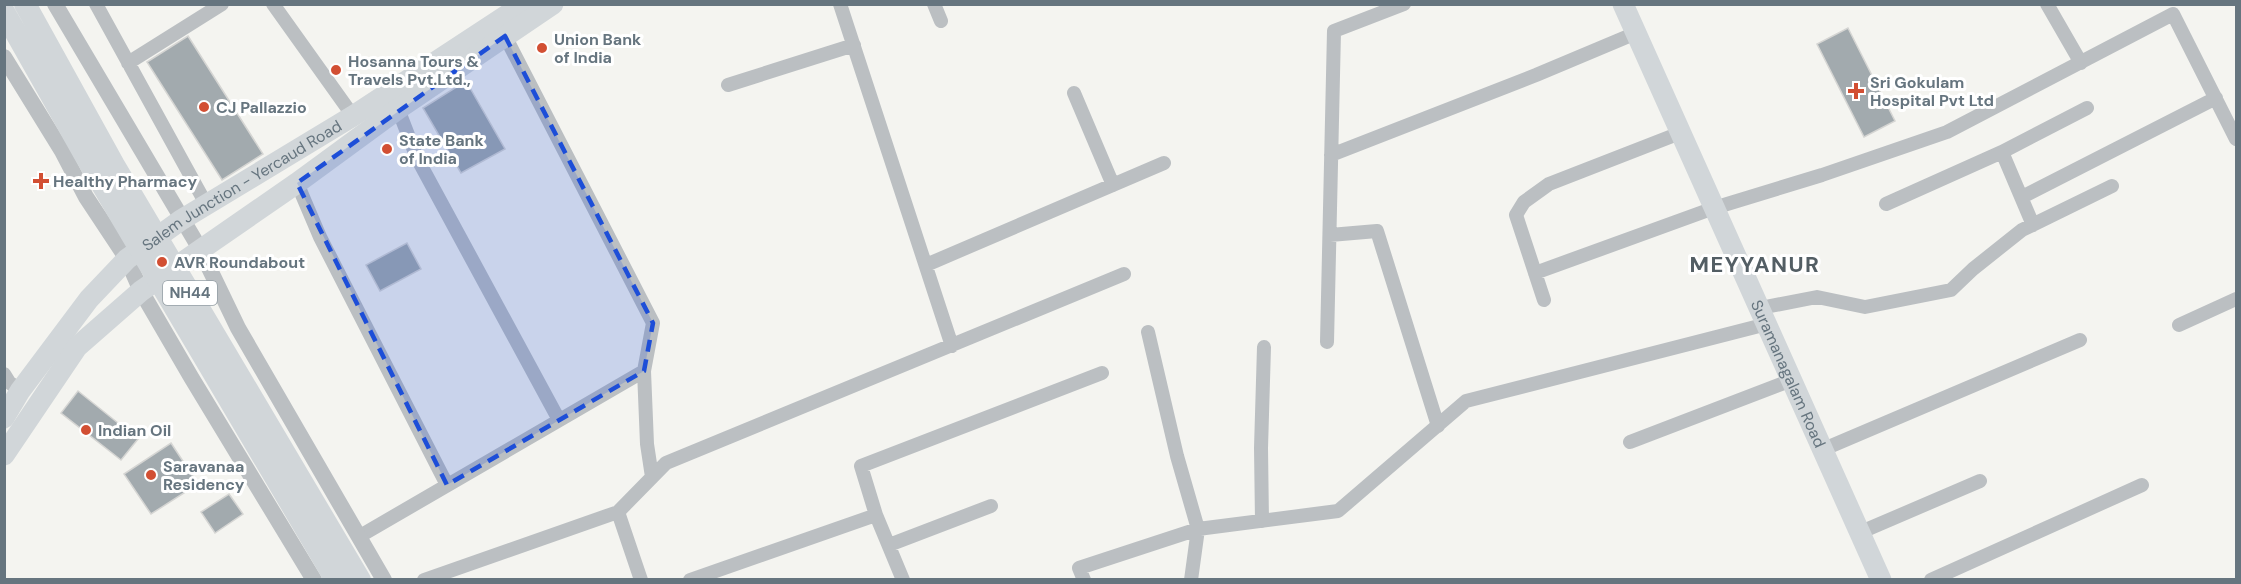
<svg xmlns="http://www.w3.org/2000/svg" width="2241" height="584" font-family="'DM Sans',sans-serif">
<rect width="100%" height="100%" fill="#f4f4f0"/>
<path fill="#a2aaae" stroke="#d5d5d3" stroke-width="1.5" d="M 1848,28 L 1895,121 L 1864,137 L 1817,44 Z
M 188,36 L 263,154 L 222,180 L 147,62 Z
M 466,81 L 505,149 L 461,173 L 423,108 Z
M 407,243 L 421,269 L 380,291 L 366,265 Z
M 78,391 L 138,439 L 121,460 L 61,413 Z
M 171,443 L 198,484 L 151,514 L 124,474 Z
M 229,494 L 243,514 L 215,533 L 201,512 Z"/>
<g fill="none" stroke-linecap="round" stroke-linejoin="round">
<path stroke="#bbbfc2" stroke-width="14" d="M 96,4 L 206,204
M 273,4 L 353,116
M 840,4 L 952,346
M 934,4 L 941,21
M 2047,4 L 2081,63
M 128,63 L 222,4
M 728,85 L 854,45
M 1074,93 L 1113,185
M 398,109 L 417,158 L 559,420
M 2002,152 L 2087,108
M 1331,155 L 1536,75 L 1636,33
M 297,183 L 320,237 L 447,485
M 2022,197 L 2216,98
M 1886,204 L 2002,152 L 2033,225
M 1330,235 L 1377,231 L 1438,426
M 926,265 L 1164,163
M 1535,273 L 1714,208 L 1822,175 L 1947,132 L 2173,14 L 2236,139
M 1544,300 L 1516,215 L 1524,202 L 1549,184 L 1680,133
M 1760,308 L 1817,297 L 1865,307 L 1951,290 L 1973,269 L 2022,230 L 2112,186
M 2179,325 L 2236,299
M 1327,342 L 1334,31 L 1404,4
M 644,371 L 647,444 L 652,477
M 4,374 L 9,382 L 20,391
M 1630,442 L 1792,380
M 1824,449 L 2080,340
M 618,512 L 641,580
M 876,515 L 861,466 L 1102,373
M 1262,521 L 1261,448 L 1264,347
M 1861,532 L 1980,481
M 360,536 L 644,371 L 653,323 L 505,36
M 889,545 L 991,506
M 424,580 L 618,512 L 666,463 L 1124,274
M 690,580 L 876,515 L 903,580
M 1084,580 L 1079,568 L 1198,529 L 1177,456 L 1148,332
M 1191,580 L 1198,529 L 1338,511 L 1466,401 L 1767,324
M 1931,580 L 2142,485"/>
<path stroke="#bbbfc2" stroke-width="16" d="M 55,4 L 200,249 L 238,328 L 384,580
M 4,57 L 62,151 L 86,197 L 127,259 L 141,291 L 191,377 L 314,580"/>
<g stroke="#d1d6d9" stroke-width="21">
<path id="s1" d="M 1623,4 L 1881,580"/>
<path id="s2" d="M 4,418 L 20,391 L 89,299 L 127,259 L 181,220 L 353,116 L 524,4"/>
<path d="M 4,455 L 77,347 L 141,291 L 297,183 L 398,109 L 553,4"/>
</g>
<path stroke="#d1d6d9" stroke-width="22" d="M 25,4 L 114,165 L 360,580
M 4,12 L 94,171 L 336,580"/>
</g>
<path fill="#1d4ed8" fill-opacity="0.2" stroke="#1d4ed8" stroke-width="4.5" stroke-dasharray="12 8" stroke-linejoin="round" d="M 505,36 L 653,323 L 644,371 L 447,485 L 297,183 Z"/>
<g fill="#d24f33" stroke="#fff" stroke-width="2">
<circle cx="542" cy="48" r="6"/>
<circle cx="336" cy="70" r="6"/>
<path d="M1853 82h6v6h6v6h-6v6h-6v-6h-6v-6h6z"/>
<circle cx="204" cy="107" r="6"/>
<circle cx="387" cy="149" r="6"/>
<path d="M38 172h6v6h6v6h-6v6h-6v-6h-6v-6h6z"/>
<circle cx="162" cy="262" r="6"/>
<circle cx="86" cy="430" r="6"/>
<circle cx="151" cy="475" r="6"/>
</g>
<g text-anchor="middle" stroke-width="6" stroke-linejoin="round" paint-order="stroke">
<rect fill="#fff" stroke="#949ea5" stroke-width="1.5" x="163" y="281" width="54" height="24" rx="4.5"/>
<g font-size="15" font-weight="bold" fill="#66757f">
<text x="190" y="298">NH44</text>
</g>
<g font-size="16" font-weight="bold" fill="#66757f" stroke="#fff" text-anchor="start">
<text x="554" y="45">Union Bank<tspan x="554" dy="18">of India</tspan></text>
<text x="348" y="67">Hosanna Tours &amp;<tspan x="348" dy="18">Travels Pvt.Ltd.,</tspan></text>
<text x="1870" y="88">Sri Gokulam<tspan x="1870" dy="18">Hospital Pvt Ltd</tspan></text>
<text x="216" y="113">CJ Pallazzio</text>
<text x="399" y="146">State Bank<tspan x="399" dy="18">of India</tspan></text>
<text x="53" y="187">Healthy Pharmacy</text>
<text x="174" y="268">AVR Roundabout</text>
<text x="98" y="436">Indian Oil</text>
<text x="163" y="472">Saravanaa<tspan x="163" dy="18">Residency</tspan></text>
</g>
<g font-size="16" fill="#66757f" stroke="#fff">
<text dy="6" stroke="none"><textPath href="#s2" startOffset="338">Salem Junction - Yercaud Road</textPath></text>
<text dy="6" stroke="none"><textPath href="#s1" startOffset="405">Suramanagalam Road</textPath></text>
</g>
<g font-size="22" font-weight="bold" letter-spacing="1.5" fill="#535e64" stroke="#fff">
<text x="1755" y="272">MEYYANUR</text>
</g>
</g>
<rect width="2241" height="584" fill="none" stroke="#66757f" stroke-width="12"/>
</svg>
